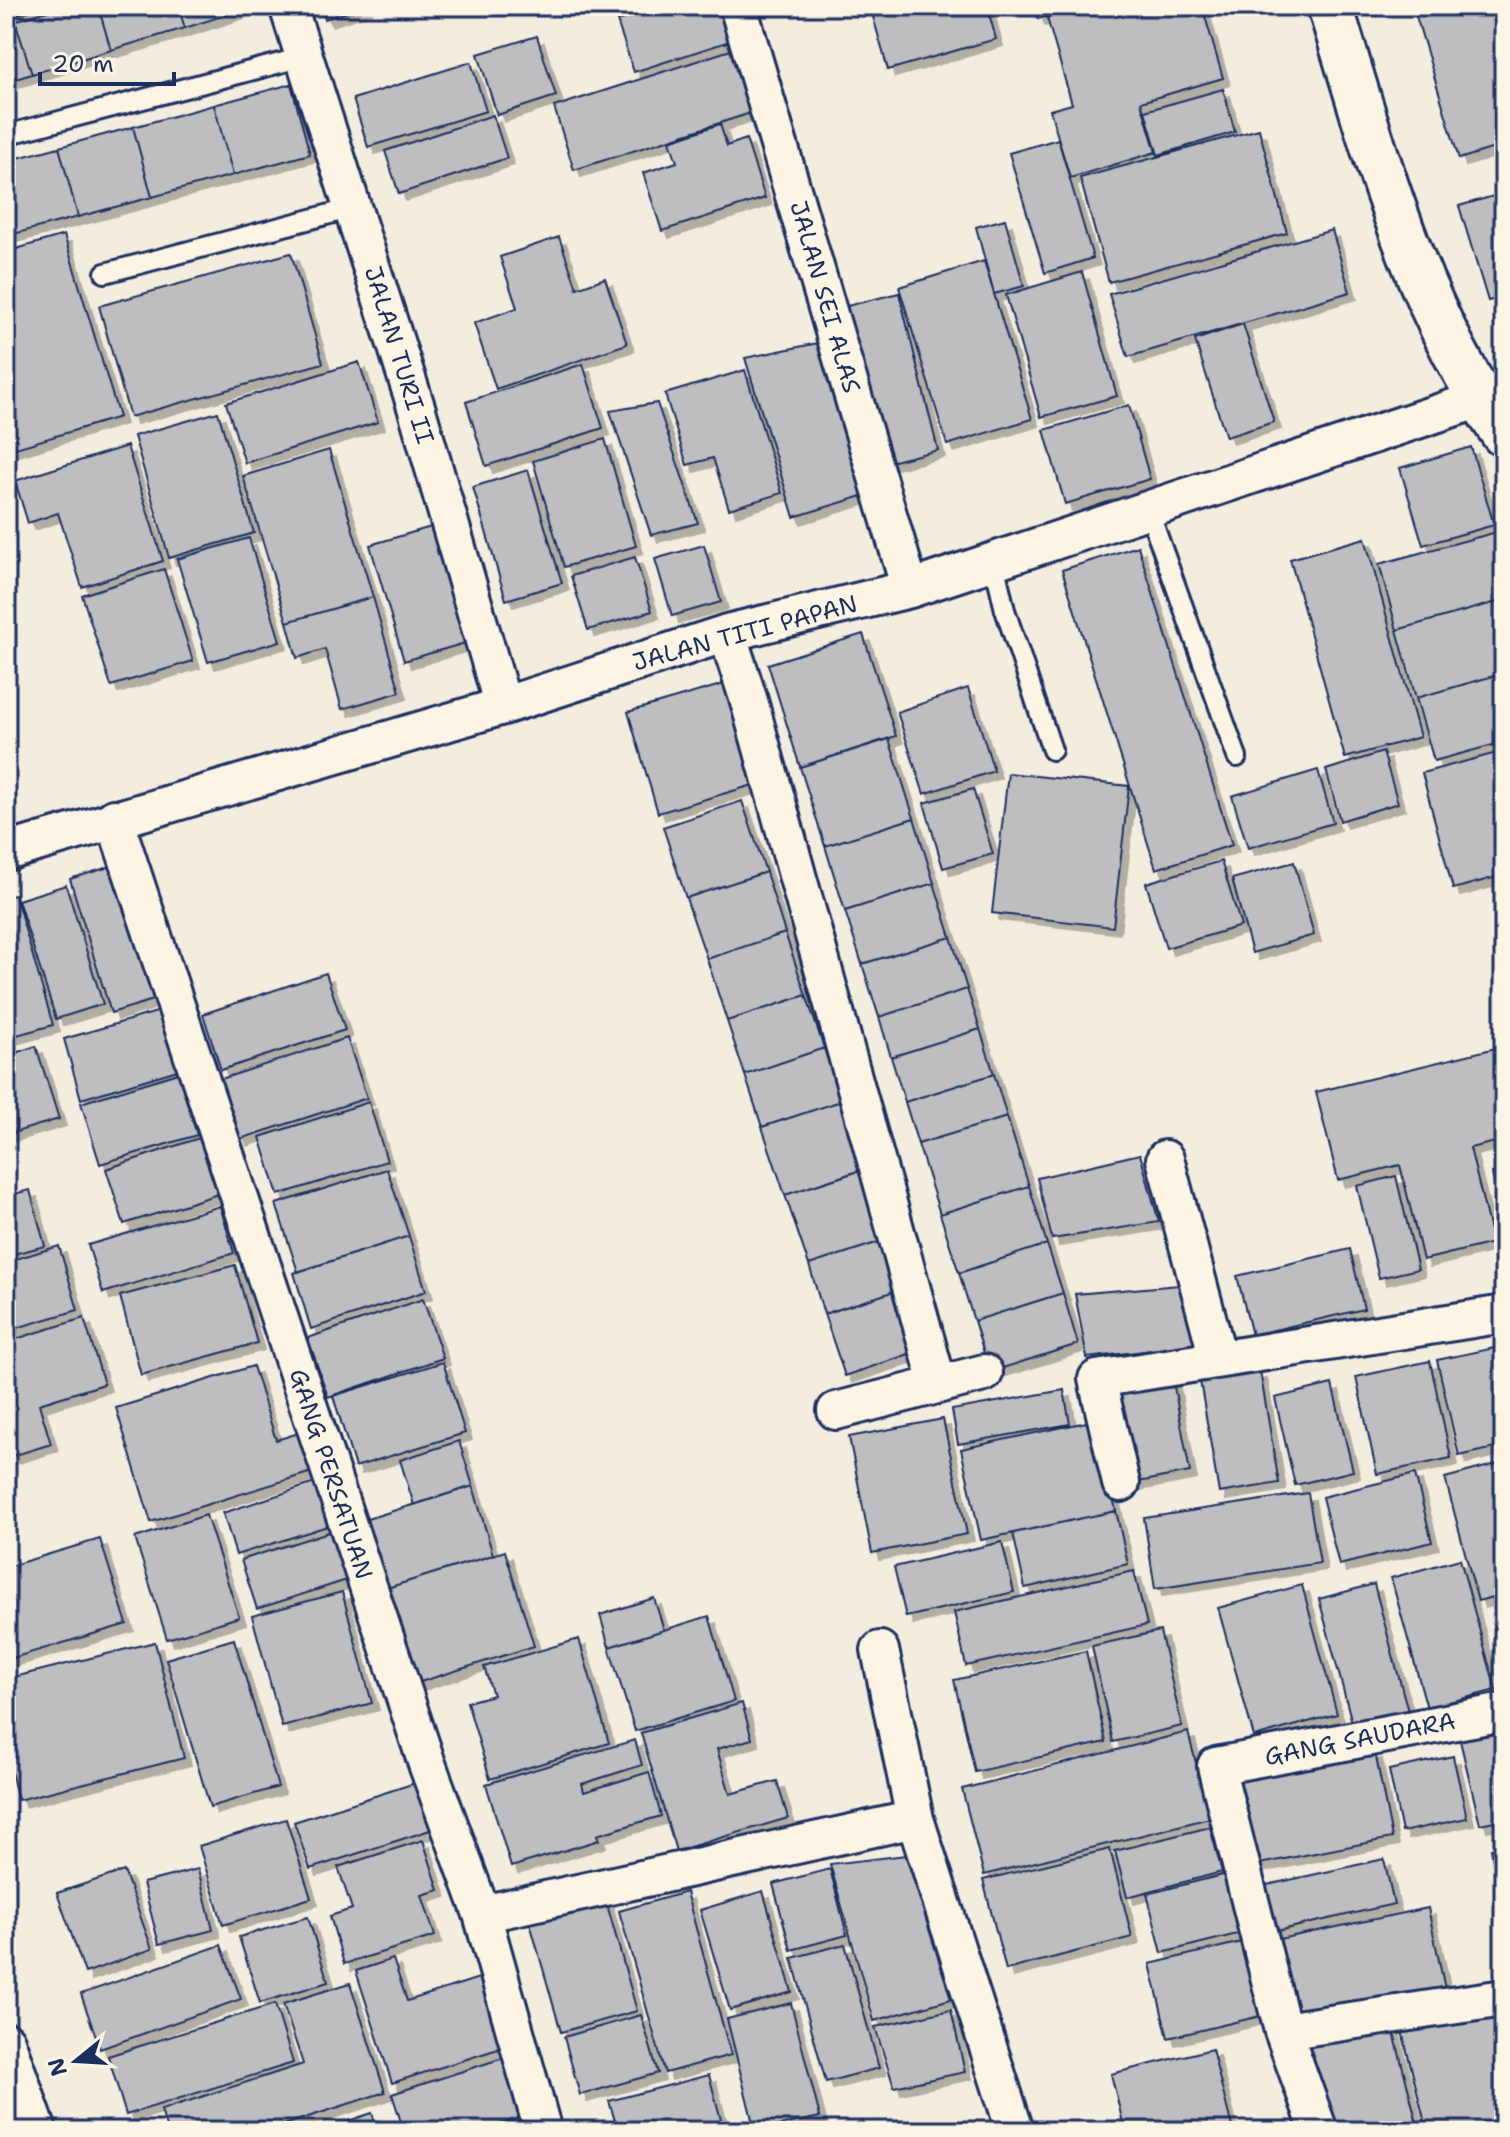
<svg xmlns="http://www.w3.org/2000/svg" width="1510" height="2137" font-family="'Shantell Sans',sans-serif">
<defs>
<filter id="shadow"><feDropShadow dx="7" dy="7" stdDeviation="0" flood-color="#0004"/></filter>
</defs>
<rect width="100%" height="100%" fill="#f3ede0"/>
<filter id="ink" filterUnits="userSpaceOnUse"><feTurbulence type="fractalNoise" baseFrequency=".0125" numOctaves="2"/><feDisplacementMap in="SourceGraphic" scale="16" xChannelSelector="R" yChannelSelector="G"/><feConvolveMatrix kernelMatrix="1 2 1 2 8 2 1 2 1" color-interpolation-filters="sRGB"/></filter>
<g filter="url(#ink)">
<path fill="#bebec0" stroke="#1b2f5e" stroke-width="2" filter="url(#shadow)" d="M 6,6 L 44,6 L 6,18 Z
M 63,6 L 98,6 L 111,50 L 32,74 L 15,21 Z
M 98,6 L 178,6 L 185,28 L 111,50 Z
M 178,6 L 236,6 L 238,11 L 185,28 Z
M 320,6 L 366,6 L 325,19 Z
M 662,6 L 726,6 L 736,39 L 634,72 L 617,21 Z
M 870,6 L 987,6 L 996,39 L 888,70 Z
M 1034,6 L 1082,6 L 1038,19 Z
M 1087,6 L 1202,6 L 1223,78 L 1141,102 L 1156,152 L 1070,178 L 1050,110 L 1072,104 L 1047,18 Z
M 1413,6 L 1504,6 L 1504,145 L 1459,159 Z
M 15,21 L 32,74 L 6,82 L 6,24 Z
M 537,36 L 556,96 L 497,115 L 478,54 Z
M 740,47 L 760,110 L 574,170 L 554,107 Z
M 471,62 L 486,111 L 368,147 L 353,99 Z
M 291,84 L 310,154 L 233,175 L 214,105 Z
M 1223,89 L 1235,132 L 1158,155 L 1145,111 Z
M 214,105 L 233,175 L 152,197 L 133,127 Z
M 493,115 L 507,158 L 399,194 L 385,151 Z
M 720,124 L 727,146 L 746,139 L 765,198 L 662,231 L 643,173 L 677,162 L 670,141 Z
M 133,127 L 152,197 L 78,217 L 59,147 Z
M 1259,129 L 1287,233 L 1109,282 L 1080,178 Z
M 1058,139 L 1093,258 L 1045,273 L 1009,153 Z
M 59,147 L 78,217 L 6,236 L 6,161 Z
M 1504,193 L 1504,297 L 1488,301 L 1459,206 Z
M 1005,219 L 1024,286 L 994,294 L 976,227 Z
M 1332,230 L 1350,292 L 1128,357 L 1109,294 Z
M 64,235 L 119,417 L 6,451 L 6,252 Z
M 559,237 L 577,288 L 605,278 L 627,344 L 496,389 L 474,323 L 517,308 L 500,257 Z
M 291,253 L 323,363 L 130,417 L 99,306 Z
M 984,261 L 1032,419 L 947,445 L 899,287 Z
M 1082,272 L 1117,396 L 1041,417 L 1006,295 Z
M 899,293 L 938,450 L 882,464 L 843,307 Z
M 1243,324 L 1274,422 L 1226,437 L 1195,340 Z
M 823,342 L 869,494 L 794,517 L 745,358 Z
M 359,362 L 378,422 L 245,463 L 226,403 Z
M 583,364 L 603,428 L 486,466 L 466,402 Z
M 745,370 L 782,493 L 729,509 L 713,458 L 687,465 L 665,394 Z
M 657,403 L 698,523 L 651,535 L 610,411 Z
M 1129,405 L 1150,479 L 1065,504 L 1044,430 Z
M 218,412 L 254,533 L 169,558 L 134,436 Z
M 605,439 L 636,546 L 564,567 L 533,461 Z
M 127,446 L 163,561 L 82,587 L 58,513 L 28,523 L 15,481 Z
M 1471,447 L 1494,525 L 1423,545 L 1400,468 Z
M 329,450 L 373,597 L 287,622 L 243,476 Z
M 528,470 L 562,583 L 506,600 L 473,487 Z
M 431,527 L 465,643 L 404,661 L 370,545 Z
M 1504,530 L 1504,600 L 1397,630 L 1379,564 Z
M 249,538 L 280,641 L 208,662 L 177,559 Z
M 1365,538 L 1420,737 L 1345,758 L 1290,559 Z
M 704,545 L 721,602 L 672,616 L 655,559 Z
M 1138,546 L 1232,845 L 1156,869 L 1062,570 Z
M 635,557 L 652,611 L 588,630 L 571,576 Z
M 164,569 L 193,661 L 111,686 L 82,595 Z
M 373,597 L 400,692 L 342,709 L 325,649 L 297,658 L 287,622 Z
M 1504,600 L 1504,673 L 1416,698 L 1397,630 Z
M 863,634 L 896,736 L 800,767 L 768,664 Z
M 1504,673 L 1504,742 L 1434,761 L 1416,698 Z
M 731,682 L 760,783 L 658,813 L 628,712 Z
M 968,688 L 994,771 L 924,794 L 897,712 Z
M 889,739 L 914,818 L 825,846 L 800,767 Z
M 1504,751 L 1504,875 L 1453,889 L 1422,773 Z
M 1383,752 L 1398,803 L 1340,821 L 1326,770 Z
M 1318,770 L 1333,823 L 1248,848 L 1232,796 Z
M 1008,773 L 1129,786 L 1113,927 L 992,913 Z
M 973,789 L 993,854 L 943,868 L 924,803 Z
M 742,801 L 766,872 L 686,898 L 663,827 Z
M 914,818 L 934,883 L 845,911 L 825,846 Z
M 1221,861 L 1241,926 L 1166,948 L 1146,883 Z
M 1294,862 L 1314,935 L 1252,953 L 1232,879 Z
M 122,863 L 163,997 L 111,1013 L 70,879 Z
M 766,872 L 785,933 L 707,959 L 686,898 Z
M 934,883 L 951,937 L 862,964 L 845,911 Z
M 66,885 L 103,1004 L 56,1019 L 18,900 Z
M 15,895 L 53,1025 L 6,1038 L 6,897 Z
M 785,933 L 806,995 L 727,1021 L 707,959 Z
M 951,937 L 967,989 L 879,1017 L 862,964 Z
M 326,973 L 345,1030 L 221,1070 L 203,1014 Z
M 967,989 L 980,1029 L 891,1057 L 879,1017 Z
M 806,995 L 824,1048 L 745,1075 L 727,1021 Z
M 167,1009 L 184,1068 L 81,1099 L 64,1039 Z
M 980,1029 L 994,1074 L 905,1102 L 891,1057 Z
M 347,1038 L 367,1098 L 240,1139 L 221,1079 Z
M 36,1046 L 59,1119 L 6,1135 L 6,1056 Z
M 1504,1046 L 1504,1140 L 1470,1148 L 1493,1243 L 1423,1260 L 1400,1165 L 1338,1180 L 1316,1092 Z
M 824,1048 L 841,1101 L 762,1127 L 745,1075 Z
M 178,1073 L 197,1135 L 100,1164 L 81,1103 Z
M 994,1074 L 1007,1117 L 918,1144 L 905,1102 Z
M 841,1101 L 864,1169 L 785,1195 L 762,1127 Z
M 369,1102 L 387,1161 L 278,1195 L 260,1137 Z
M 1007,1117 L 1029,1186 L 940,1214 L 918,1144 Z
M 199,1138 L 218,1194 L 124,1224 L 106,1169 Z
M 1140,1154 L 1159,1222 L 1052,1239 L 1037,1178 Z
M 387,1169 L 409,1236 L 298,1272 L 276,1204 Z
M 859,1171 L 882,1241 L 809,1265 L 785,1195 Z
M 1504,1171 L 1504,1235 L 1492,1173 Z
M 1396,1176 L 1418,1269 L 1379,1278 L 1357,1186 Z
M 1029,1186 L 1047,1244 L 959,1273 L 940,1214 Z
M 30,1190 L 45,1246 L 6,1256 L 6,1196 Z
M 220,1206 L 234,1253 L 103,1293 L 88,1245 Z
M 409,1236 L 426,1291 L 311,1329 L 294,1273 Z
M 882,1241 L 898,1290 L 824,1314 L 809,1265 Z
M 1047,1244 L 1063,1293 L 974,1321 L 959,1273 Z
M 59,1246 L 78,1310 L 6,1331 L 6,1262 Z
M 1350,1249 L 1364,1309 L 1252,1335 L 1237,1276 Z
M 235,1265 L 257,1343 L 141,1375 L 120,1296 Z
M 1191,1284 L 1201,1344 L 1087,1358 L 1075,1294 Z
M 898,1290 L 918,1351 L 845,1376 L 824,1314 Z
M 1063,1293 L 1078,1344 L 990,1372 L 974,1321 Z
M 423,1299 L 443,1358 L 328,1397 L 308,1338 Z
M 84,1318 L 104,1384 L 39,1404 L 51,1444 L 6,1458 L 6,1342 Z
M 1504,1346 L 1504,1446 L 1459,1456 L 1437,1360 Z
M 1430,1361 L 1451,1458 L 1377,1474 L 1356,1377 Z
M 443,1362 L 465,1433 L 355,1467 L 333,1396 Z
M 253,1366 L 276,1440 L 302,1432 L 315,1471 L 151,1522 L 116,1408 Z
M 1260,1371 L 1279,1483 L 1219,1493 L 1200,1381 Z
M 1172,1376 L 1190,1472 L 1128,1484 L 1110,1386 Z
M 1332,1384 L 1353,1471 L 1295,1485 L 1275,1398 Z
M 1064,1390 L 1070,1424 L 958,1444 L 952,1410 Z
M 943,1419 L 967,1534 L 872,1553 L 849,1437 Z
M 1096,1420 L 1116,1511 L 981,1540 L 961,1449 Z
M 459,1441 L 473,1486 L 414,1505 L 400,1460 Z
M 1504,1462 L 1504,1594 L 1478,1601 L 1445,1478 Z
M 1415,1474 L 1432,1542 L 1339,1565 L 1322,1497 Z
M 324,1480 L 337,1523 L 236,1555 L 223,1513 Z
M 473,1486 L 493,1555 L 384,1589 L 364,1520 Z
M 1308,1493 L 1320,1563 L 1155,1589 L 1144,1518 Z
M 1116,1511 L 1128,1564 L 1025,1588 L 1013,1533 Z
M 206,1515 L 239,1617 L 167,1639 L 135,1538 Z
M 338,1529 L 353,1578 L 257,1609 L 241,1560 Z
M 100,1539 L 127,1624 L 6,1660 L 6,1567 Z
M 1002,1542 L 1014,1592 L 906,1617 L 894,1567 Z
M 505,1551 L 534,1646 L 414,1684 L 384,1589 Z
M 1460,1559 L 1496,1690 L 1427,1708 L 1391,1578 Z
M 1134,1571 L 1147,1625 L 966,1666 L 954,1612 Z
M 1374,1584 L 1409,1715 L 1354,1730 L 1319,1599 Z
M 1302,1585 L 1337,1714 L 1254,1737 L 1218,1608 Z
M 342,1592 L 372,1703 L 282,1727 L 252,1616 Z
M 654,1598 L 664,1630 L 609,1647 L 600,1615 Z
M 1504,1613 L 1504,1667 L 1493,1615 Z
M 709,1616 L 734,1701 L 635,1731 L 609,1647 Z
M 1160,1631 L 1182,1726 L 1113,1742 L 1092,1646 Z
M 234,1639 L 278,1787 L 210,1807 L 166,1659 Z
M 579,1639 L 609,1743 L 490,1779 L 467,1702 L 493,1695 L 484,1667 Z
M 155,1642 L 184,1758 L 18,1800 L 6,1751 L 6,1679 Z
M 1086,1651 L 1106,1742 L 975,1772 L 954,1680 Z
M 742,1703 L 752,1739 L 717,1749 L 730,1794 L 777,1781 L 788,1818 L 676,1851 L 641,1733 Z
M 1504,1721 L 1504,1819 L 1480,1824 L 1458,1732 Z
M 1188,1732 L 1210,1818 L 984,1875 L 962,1789 Z
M 635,1740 L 642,1765 L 582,1784 L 584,1792 L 649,1772 L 661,1816 L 597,1835 L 599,1840 L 511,1867 L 486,1784 Z
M 1375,1752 L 1392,1838 L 1254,1865 L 1237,1779 Z
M 1453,1756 L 1467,1818 L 1402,1832 L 1389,1770 Z
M 415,1783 L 430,1830 L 310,1869 L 294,1822 Z
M 286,1819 L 311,1898 L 223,1925 L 199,1846 Z
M 1210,1827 L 1222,1872 L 1127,1897 L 1115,1851 Z
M 423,1840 L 439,1890 L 422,1895 L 435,1936 L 344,1964 L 330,1916 L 352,1909 L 338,1867 Z
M 1504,1846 L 1504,1933 L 1491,1848 Z
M 1110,1849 L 1132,1937 L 1006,1970 L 983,1880 Z
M 906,1855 L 951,1999 L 874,2021 L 830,1864 Z
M 1384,1859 L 1394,1904 L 1268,1933 L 1258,1887 Z
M 198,1869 L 213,1930 L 159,1944 L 143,1883 Z
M 830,1869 L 847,1935 L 791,1950 L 773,1884 Z
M 124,1871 L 152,1949 L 85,1973 L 57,1893 Z
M 1234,1872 L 1249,1931 L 1162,1953 L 1147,1894 Z
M 763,1891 L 792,1992 L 730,2010 L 700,1910 Z
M 686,1892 L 731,2055 L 665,2073 L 619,1911 Z
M 606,1901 L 637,2011 L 561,2032 L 530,1923 Z
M 1428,1908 L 1445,1989 L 1297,2020 L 1279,1939 Z
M 308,1917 L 328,1982 L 260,2003 L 239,1937 Z
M 1254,1939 L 1273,2013 L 1168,2038 L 1150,1964 Z
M 845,1944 L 879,2068 L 826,2082 L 792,1958 Z
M 221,1945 L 241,1999 L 100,2049 L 81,1994 Z
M 393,1959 L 407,2001 L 479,1978 L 501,2048 L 392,2083 L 356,1971 Z
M 350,1983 L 385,2092 L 265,2131 L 167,2131 L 161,2110 L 303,2064 L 283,2004 Z
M 791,2003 L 820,2117 L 755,2131 L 727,2019 Z
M 275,2004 L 293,2063 L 126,2115 L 108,2056 Z
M 1495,2004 L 1504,2041 L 1504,2131 L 1427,2131 L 1401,2027 Z
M 951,2010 L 965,2072 L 894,2087 L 875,2027 Z
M 641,2015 L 658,2073 L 580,2095 L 564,2037 Z
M 1390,2017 L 1419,2131 L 1329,2131 L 1305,2038 Z
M 1212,2049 L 1232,2127 L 1217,2131 L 1125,2131 L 1111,2074 Z
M 503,2058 L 522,2117 L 478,2131 L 404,2131 L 392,2094 Z
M 709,2075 L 724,2131 L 618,2131 L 609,2101 Z
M 372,2113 L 378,2131 L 318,2131 Z"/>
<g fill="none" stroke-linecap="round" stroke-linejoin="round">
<g stroke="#1b2f5e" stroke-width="24">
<path id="lane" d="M 6,135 L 303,57
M 105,273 L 353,208
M 1148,509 L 1237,757
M 994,563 L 1005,610 L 1052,750"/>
</g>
<g stroke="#1b2f5e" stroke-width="42">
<path id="street" d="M 288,6 L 417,410 L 503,706
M 738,6 L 910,589
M 727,633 L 749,701 L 938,1384
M 114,818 L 427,1764 L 482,1914 L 543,2131
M 6,852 L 503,706 L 727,633 L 910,589 L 1504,391
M 1165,1159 L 1218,1358
M 836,1411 L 984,1373
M 1121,1483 L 1097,1379 L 1504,1314
M 880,1650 L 915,1819 L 1015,2131
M 482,1914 L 915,1819
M 1283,2031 L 1504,1998
M 6,2041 L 38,2131
M 1319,2131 L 1283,2031 L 1216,1766 L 1504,1712"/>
</g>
<g stroke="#1b2f5e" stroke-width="50">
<path id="secondary" d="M 1330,6 C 1376,154 1414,306 1504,434"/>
</g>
<use href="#lane" stroke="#fcf5e5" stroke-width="18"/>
<use href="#street" stroke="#fcf5e5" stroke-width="36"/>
<use href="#secondary" stroke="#fcf5e5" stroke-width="44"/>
</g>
</g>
<g text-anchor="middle" stroke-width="6" stroke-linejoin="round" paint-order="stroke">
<g font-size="24" fill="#1b2f5e" stroke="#fcf5e5">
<text transform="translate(825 297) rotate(74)" y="8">JALAN SEI ALAS</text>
<text transform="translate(399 355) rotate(73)" y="8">JALAN TURI II</text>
<text transform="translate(745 633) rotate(-15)" y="8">JALAN TITI PAPAN</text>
<text transform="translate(331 1474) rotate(72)" y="8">GANG PERSATUAN</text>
<text transform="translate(1360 1739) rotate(-11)" y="8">GANG SAUDARA</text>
</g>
</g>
<rect width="1510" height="2137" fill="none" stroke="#fcf5e5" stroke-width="32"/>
<rect x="16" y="16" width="1478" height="2105" fill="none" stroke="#1b2f5e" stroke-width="3" filter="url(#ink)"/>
<g transform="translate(76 2061) rotate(252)" stroke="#fcf5e5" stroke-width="6" paint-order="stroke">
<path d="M0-6L14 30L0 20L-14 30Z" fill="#1b2f5e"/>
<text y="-12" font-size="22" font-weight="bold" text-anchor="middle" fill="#1b2f5e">N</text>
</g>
<path d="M40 72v12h134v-12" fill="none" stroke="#1b2f5e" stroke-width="4"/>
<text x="52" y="72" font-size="24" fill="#1b2f5e" stroke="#fcf5e5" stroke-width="6" paint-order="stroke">20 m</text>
</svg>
